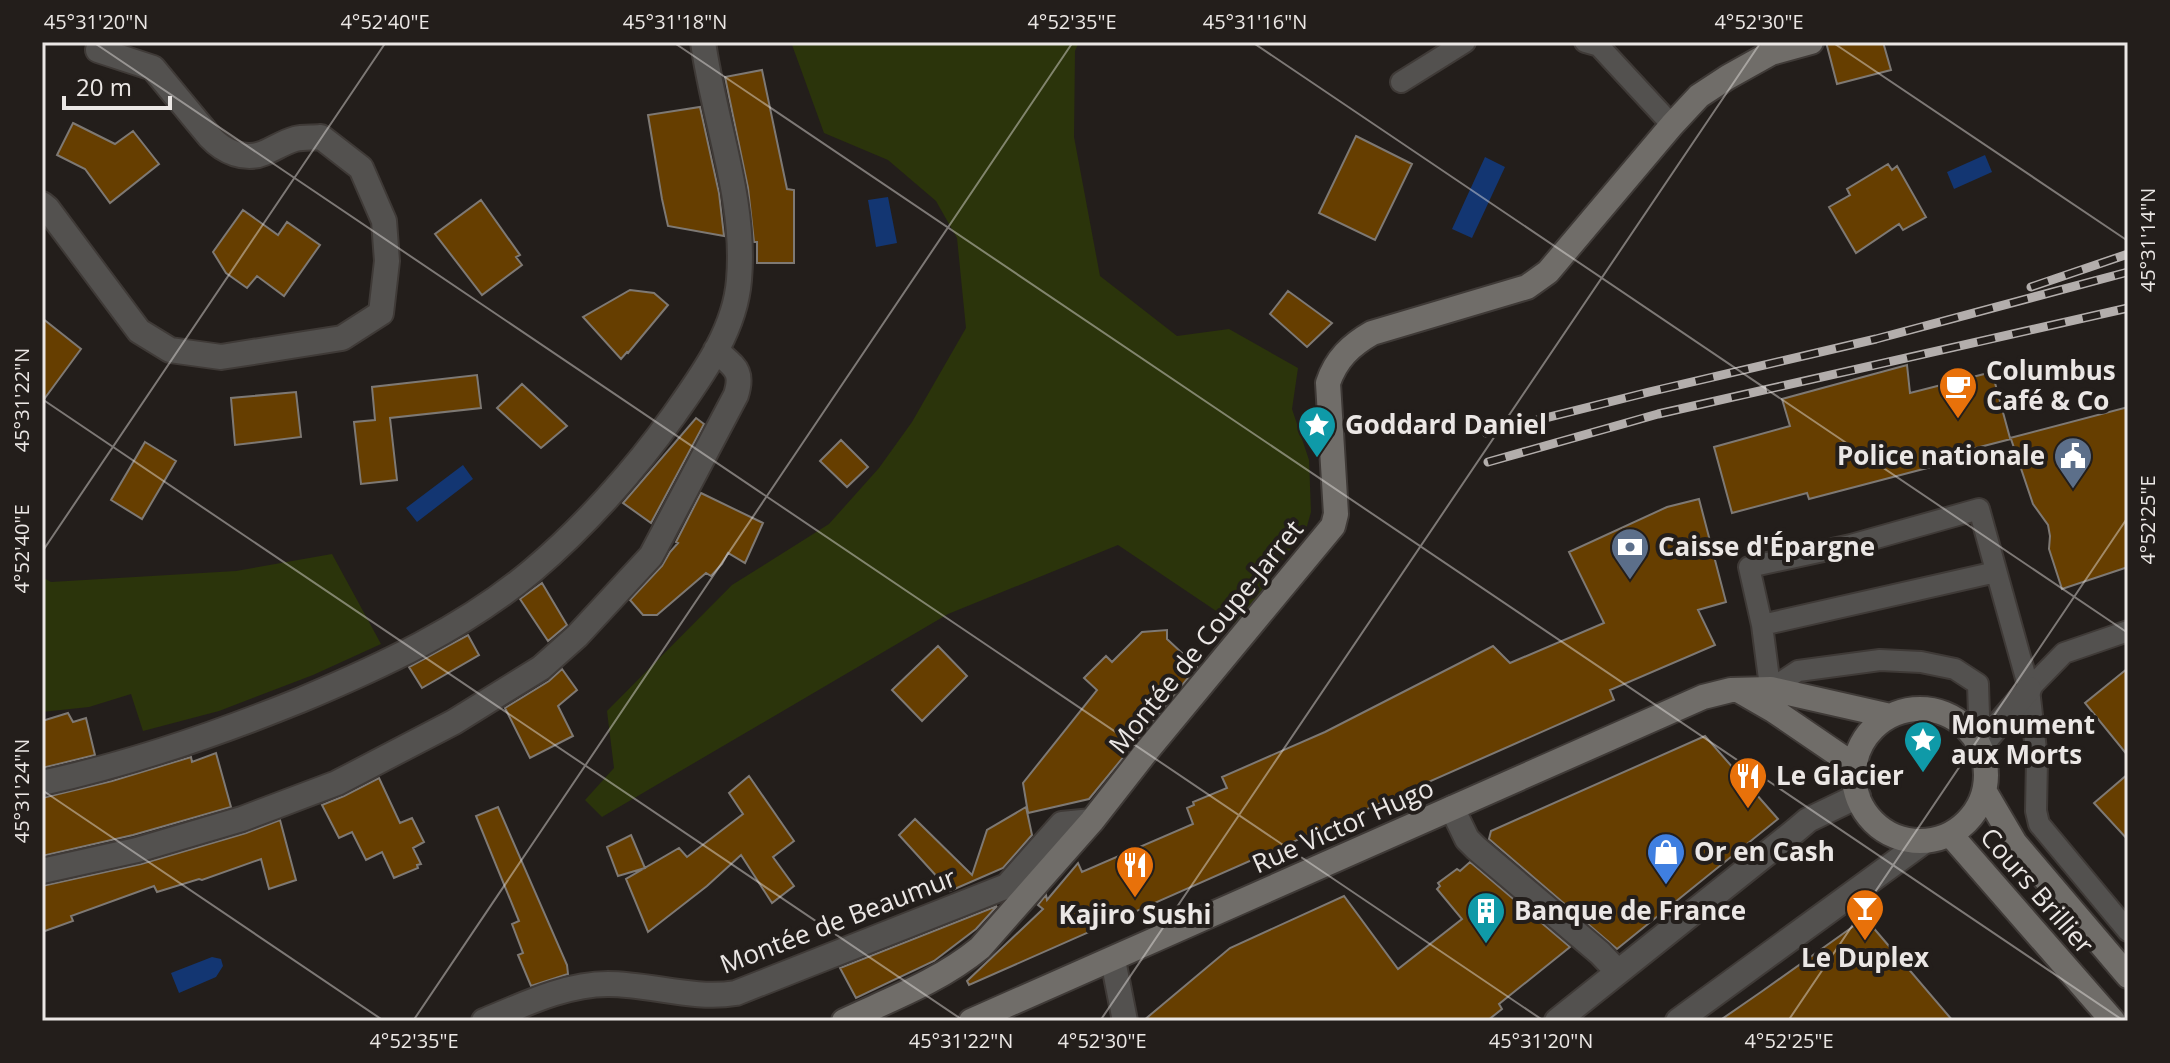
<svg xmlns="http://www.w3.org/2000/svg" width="2170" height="1063" font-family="'Open Sans',sans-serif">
<rect width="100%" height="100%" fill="#231e1b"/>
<path fill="#2b340b" d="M 791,42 L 1079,42 L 1075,51 L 1074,137 L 1100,276 L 1177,336 L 1229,329 L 1298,368 L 1292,409 L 1309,460 L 1311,512 L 1307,526 L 1237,625 L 1118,545 L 948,614 L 602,817 L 585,800 L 614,768 L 607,711 L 732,585 L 829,524 L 879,468 L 912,422 L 966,328 L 957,238 L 936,201 L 888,160 L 824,133 Z
M 332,554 L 381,644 L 313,675 L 219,711 L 143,731 L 131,694 L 89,707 L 42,712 L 42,577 L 51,582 L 236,571 Z"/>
<path fill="#133672" d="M 1985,155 L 1992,172 L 1954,189 L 1947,172 Z
M 1485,157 L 1505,167 L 1472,238 L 1452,229 Z
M 888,197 L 897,243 L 876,247 L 868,200 Z
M 463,465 L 473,479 L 417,522 L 406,508 Z
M 212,957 L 221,959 L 223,966 L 216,977 L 179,993 L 171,973 Z"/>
<path fill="#663e00" stroke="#7e7974" stroke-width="2" d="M 1826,42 L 1883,42 L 1891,70 L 1837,84 Z
M 762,70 L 787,189 L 794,190 L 794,263 L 757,263 L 757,242 L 754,242 L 748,188 L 725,77 Z
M 700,107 L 719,193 L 724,236 L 668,226 L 662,199 L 648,115 Z
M 73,123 L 115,144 L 133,131 L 159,164 L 110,203 L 85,169 L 57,155 Z
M 1356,136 L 1412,164 L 1375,240 L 1319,213 Z
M 1888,164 L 1892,170 L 1897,166 L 1926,217 L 1903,230 L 1899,224 L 1856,253 L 1829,207 L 1850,195 L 1847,189 Z
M 481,200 L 520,255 L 516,257 L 522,265 L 482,295 L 435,234 Z
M 243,210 L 278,235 L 287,222 L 320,245 L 284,296 L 257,276 L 247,288 L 226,273 L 213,252 Z
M 630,290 L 654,293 L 668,305 L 628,353 L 627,352 L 621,359 L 583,317 Z
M 1288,291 L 1332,323 L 1307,347 L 1270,314 Z
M 42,318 L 81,349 L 42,402 Z
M 1907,365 L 1910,393 L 1992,372 L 2010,438 L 2128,407 L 2128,567 L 2062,589 L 2049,549 L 2050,536 L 2048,525 L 2033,504 L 2011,439 L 1933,459 L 1935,466 L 1809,499 L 1807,493 L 1732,513 L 1714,447 L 1790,426 L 1782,399 Z
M 477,375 L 481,408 L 390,418 L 397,480 L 361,484 L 354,422 L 375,420 L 372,387 Z
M 522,384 L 567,426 L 541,448 L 497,408 Z
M 296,392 L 301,437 L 235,445 L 231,398 Z
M 696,418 L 704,424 L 651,523 L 623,503 Z
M 841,440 L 868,467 L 847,487 L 820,461 Z
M 145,442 L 176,461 L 142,519 L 111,500 Z
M 701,493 L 763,523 L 745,563 L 728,553 L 722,564 L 711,576 L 706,573 L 657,615 L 643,615 L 630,600 L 662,566 L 670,552 L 678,543 L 676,542 Z
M 1699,499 L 1726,602 L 1698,610 L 1715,645 L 1610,690 L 1614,700 L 969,985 L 967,981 L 1043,909 L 1038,905 L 1046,895 L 1047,900 L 1078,863 L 1082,872 L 1193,824 L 1187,808 L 1194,805 L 1193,802 L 1227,788 L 1222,777 L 1325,732 L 1493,646 L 1510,663 L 1604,623 L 1569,552 L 1667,507 Z
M 542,583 L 567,625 L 548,641 L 520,599 Z
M 1167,630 L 1167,639 L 1197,667 L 1089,799 L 1028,813 L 1023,783 L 1097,690 L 1084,678 L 1106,656 L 1112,662 L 1142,632 Z
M 468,635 L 479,655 L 422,688 L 409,667 Z
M 938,646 L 967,676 L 922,721 L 892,690 Z
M 2128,668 L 2128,756 L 2085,703 Z
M 562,669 L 577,690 L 558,706 L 573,736 L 530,758 L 505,708 L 549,681 Z
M 68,713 L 73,722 L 86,718 L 95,755 L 42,768 L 42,721 Z
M 1705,736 L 1778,819 L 1617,949 L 1489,839 L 1491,831 Z
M 216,753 L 231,807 L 133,835 L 42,856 L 42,798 L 112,781 L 191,757 L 192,762 Z
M 2128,774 L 2128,840 L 2094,803 Z
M 749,776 L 794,841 L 773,857 L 794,886 L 772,903 L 741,855 L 707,886 L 648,932 L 626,879 L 679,848 L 687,857 L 743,814 L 729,793 Z
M 379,778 L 400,823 L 412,818 L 424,842 L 413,848 L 421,864 L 417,865 L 418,868 L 394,878 L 382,852 L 366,860 L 352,832 L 339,838 L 322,805 L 344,796 Z
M 498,807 L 567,965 L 568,974 L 531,986 L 518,955 L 523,953 L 512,924 L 519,921 L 476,816 Z
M 1026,807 L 1032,835 L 1003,868 L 950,891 L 899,835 L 915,819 L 972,875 L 987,830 Z
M 280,820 L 296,880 L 269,889 L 261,859 L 202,880 L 199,879 L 157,892 L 154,886 L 71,916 L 73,921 L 42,932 L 42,886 L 141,864 L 246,833 Z
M 631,835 L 645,868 L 618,876 L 607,847 Z
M 1470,862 L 1570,947 L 1499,1004 L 1502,1009 L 1487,1021 L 1143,1021 L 1230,948 L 1344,896 L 1398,969 L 1462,919 L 1437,889 L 1440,886 L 1438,883 L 1457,869 L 1460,871 Z
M 997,906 L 976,929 L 934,961 L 856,998 L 840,968 Z
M 1865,918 L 1953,1021 L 1719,1021 L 1761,992 Z"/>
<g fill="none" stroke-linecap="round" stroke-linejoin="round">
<g stroke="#3f3a37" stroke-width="24">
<path id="lane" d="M 1585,42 L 1599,46 L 1672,125
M 1401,82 L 1465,42
M 1762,625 L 1996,572
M 1771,689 L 1798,671 L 1880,660 L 1921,662 L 1955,669 L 1978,684 L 1980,746
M 2029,689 L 2064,653 L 2128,631
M 1772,702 L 1762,625 L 1749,567 L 1851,545 L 1979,509 L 2029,689 L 2037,759 L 2036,811 L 2039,824 L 2128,931"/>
</g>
<g stroke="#3f3a37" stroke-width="28">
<path id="street" d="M 42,204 L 47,208 L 139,331 L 170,350 L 221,357 L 342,338 L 381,313 L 387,261 L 384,221 L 361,168 L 321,137 C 313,138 303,137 295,139 C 284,142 274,149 264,153 C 245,161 224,152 210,137 L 153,68 L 98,50
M 1980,746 L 2029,689
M 42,783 C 130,764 217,734 301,700 C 382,666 464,628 532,571 C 584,527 635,470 674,415 C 702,375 735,331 739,280 C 746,200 714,121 703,42
M 1452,808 L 1467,839 L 1476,848 L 1600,953 L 1618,972
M 42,871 L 137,850 L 242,819 L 337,783 L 454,722 L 541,668 L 577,636 L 651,556 L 736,395 C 744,369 733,367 716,350
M 1113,960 L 1125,1021
M 484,1021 C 523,1005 565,984 608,984 C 651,984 693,1000 736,993 L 1007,886 L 1062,824 L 1092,821
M 1557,1021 L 1795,831 L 1808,820 L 1858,796
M 1678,1021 L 1923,842"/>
</g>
<g stroke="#3f3a37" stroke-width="28">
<path id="secondary" d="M 1740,691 L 1773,710 L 1855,766
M1854 775a66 66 0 1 1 132 0a66 66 0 1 1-132 0Z
M 1985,792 L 2015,843 L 2128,976
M 1950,834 L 2113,1021
M 844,1021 C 891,999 940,981 980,948 L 1092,821 L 1146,752 L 1333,526 L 1336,514 L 1328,383 C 1336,359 1351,345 1372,333 L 1527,287 L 1548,272 L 1672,125 L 1699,96 L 1728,77 L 1771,53 L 1811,42
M 971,1021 L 1703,697 L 1731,690 L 1771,689 L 1890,716"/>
</g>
<use href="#lane" stroke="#53514f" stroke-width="20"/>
<use href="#street" stroke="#53514f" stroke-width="24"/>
<use href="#secondary" stroke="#706d69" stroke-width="24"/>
<g stroke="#b3aeac" stroke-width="9">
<path id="rail" d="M 2031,287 L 2128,254
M 1486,433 L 1649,392 L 1876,339 L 2128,272
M 1488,462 L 1658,414 L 2128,308"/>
</g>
<use href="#rail" stroke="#231e1b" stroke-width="6" stroke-dasharray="18" stroke-linecap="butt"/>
</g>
<path fill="none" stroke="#ebe7e5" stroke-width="2" stroke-opacity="0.45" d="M 93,42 L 1544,1021M 673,42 L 2124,1021M 1252,42 L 2128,633M 1832,42 L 2128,241M 42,399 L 964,1021M 42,552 L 386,42M 42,790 L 384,1021M 413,1021 L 1073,42M 1100,1021 L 1761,42M 1788,1021 L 2128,517"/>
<defs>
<g id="cafe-pin" transform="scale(2)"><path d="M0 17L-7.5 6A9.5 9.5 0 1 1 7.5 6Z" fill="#e8710a" stroke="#231e1b"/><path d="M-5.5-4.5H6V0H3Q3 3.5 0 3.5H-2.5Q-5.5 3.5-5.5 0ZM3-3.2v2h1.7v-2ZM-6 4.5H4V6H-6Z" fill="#fff"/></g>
<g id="sight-pin" transform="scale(2)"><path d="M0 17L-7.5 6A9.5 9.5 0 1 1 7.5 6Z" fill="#0f9aa8" stroke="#231e1b"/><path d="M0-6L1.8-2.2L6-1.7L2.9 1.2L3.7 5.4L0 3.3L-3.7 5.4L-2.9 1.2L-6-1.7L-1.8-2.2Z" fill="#fff"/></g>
<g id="civic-pin" transform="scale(2)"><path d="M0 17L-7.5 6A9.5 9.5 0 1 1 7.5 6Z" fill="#5c6f8a" stroke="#231e1b"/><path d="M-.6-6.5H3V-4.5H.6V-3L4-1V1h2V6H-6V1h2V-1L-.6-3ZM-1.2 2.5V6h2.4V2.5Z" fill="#fff"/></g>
<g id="bank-pin" transform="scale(2)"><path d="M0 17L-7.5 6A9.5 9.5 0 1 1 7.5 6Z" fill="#5c6f8a" stroke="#231e1b"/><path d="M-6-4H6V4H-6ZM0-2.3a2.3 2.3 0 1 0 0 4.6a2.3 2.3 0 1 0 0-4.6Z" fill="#fff"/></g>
<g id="restaurant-pin" transform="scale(2)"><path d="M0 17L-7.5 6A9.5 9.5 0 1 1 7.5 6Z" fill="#e8710a" stroke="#231e1b"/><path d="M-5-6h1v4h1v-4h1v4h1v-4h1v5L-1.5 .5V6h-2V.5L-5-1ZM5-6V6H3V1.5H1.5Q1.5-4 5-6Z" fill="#fff"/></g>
<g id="shop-pin" transform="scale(2)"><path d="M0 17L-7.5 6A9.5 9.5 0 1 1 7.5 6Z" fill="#3f7fe0" stroke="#231e1b"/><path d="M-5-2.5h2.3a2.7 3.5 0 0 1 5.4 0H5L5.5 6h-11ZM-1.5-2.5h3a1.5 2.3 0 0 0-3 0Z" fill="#fff"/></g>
<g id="bar-pin" transform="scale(2)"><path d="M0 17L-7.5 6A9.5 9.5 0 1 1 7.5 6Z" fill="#e8710a" stroke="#231e1b"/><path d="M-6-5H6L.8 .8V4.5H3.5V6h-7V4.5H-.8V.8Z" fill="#fff"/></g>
<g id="building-pin" transform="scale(2)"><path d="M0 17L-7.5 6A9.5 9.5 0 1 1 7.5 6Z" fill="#0f9aa8" stroke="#231e1b"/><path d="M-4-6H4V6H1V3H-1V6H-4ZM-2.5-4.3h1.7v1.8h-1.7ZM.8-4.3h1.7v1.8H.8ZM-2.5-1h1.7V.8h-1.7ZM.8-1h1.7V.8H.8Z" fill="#fff"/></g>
</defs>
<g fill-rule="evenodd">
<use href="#cafe-pin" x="1958" y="386"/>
<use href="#sight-pin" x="1317" y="425"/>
<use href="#civic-pin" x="2073" y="456"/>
<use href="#bank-pin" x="1630" y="547"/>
<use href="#sight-pin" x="1923" y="740"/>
<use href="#restaurant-pin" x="1748" y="776"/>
<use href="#shop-pin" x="1666" y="852"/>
<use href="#restaurant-pin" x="1135" y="865"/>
<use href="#bar-pin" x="1865" y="908"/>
<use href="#building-pin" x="1486" y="911"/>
</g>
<g text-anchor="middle" stroke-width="8" stroke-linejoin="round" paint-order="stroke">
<g font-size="26" font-weight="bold" fill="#ebe7e5" stroke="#231e1b" text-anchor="start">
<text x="1986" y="380">Columbus<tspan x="1986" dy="30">Café &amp; Co</tspan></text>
<text x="1345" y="434">Goddard Daniel</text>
<text x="2045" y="465" text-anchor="end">Police nationale</text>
<text x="1658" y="556">Caisse d'Épargne</text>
<text x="1951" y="734">Monument<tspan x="1951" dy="30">aux Morts</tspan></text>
<text x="1776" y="785">Le Glacier</text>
<text x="1694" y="861">Or en Cash</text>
<text x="1514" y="920">Banque de France</text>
<text x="1135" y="924" text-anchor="middle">Kajiro Sushi</text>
<text x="1865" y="967" text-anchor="middle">Le Duplex</text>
</g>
<g font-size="26" fill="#ebe7e5" stroke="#231e1b">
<text transform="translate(1206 637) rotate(-51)" y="9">Montée de Coupe-Jarret</text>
<text transform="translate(1343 826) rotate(-24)" y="9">Rue Victor Hugo</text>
<text transform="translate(2037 891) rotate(49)" y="9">Cours Brillier</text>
<text transform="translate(838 921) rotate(-21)" y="9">Montée de Beaumur</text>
</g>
</g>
<rect width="2170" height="1063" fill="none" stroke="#231e1b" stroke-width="88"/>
<path d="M64 96v12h106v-12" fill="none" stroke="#ebe7e5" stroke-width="4"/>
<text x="76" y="96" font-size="24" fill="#ebe7e5" stroke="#231e1b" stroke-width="6" paint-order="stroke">20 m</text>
<rect x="44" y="44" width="2082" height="975" fill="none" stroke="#ebe7e5" stroke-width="3"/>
<g font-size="20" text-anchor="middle" fill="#ebe7e5">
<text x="96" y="29">45°31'20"N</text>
<text x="385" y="29">4°52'40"E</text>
<text x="675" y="29">45°31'18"N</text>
<text x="1072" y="29">4°52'35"E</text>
<text x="1255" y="29">45°31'16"N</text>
<text x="1759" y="29">4°52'30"E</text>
<text transform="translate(2148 240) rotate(-90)" y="7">45°31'14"N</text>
<text transform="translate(22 400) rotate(-90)" y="7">45°31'22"N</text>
<text transform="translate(2148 520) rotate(-90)" y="7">4°52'25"E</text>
<text transform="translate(22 549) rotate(-90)" y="7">4°52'40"E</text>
<text transform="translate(22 791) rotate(-90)" y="7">45°31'24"N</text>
<text x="414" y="1048">4°52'35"E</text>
<text x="961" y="1048">45°31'22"N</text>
<text x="1102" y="1048">4°52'30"E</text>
<text x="1541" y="1048">45°31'20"N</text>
<text x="1789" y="1048">4°52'25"E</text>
</g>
</svg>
